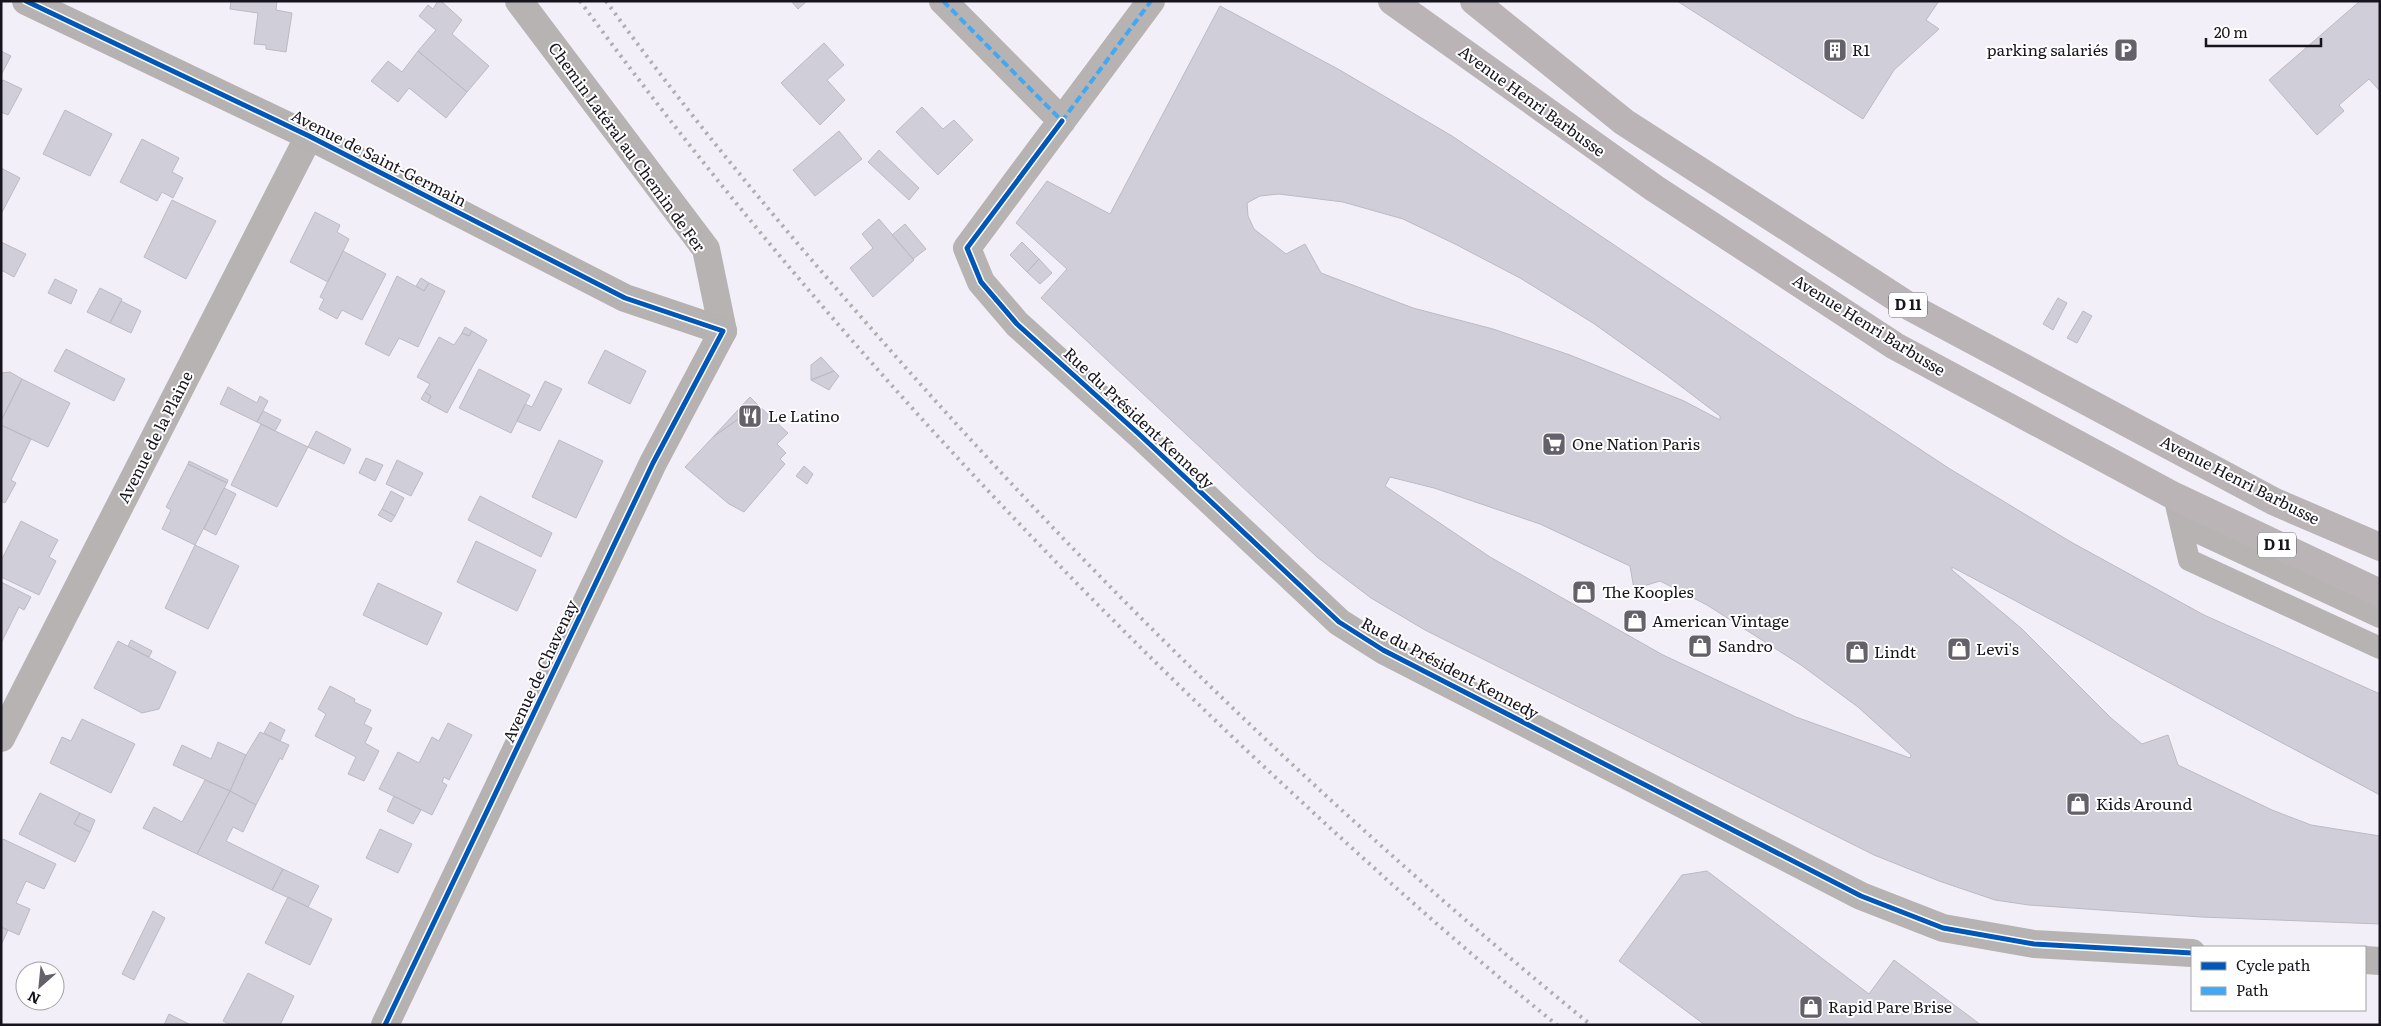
<svg xmlns="http://www.w3.org/2000/svg" width="2381" height="1026" font-family="Literata,serif">
<rect width="100%" height="100%" fill="#f2eff9"/>
<path fill="#d0cfd9" stroke="#bcbac4" fill-rule="evenodd" d="M 231,1 L 277,1 L 276,10 L 292,13 L 286,52 L 266,49 L 266,45 L 254,44 L 258,13 L 230,9 Z
M 438,1 L 441,1 L 462,20 L 452,34 L 489,66 L 467,92 L 418,51 L 436,30 L 419,16 L 428,5 L 433,9 Z
M 791,1 L 807,1 L 798,9 Z
M 1677,1 L 1939,1 L 1926,20 L 1939,29 L 1894,70 L 1863,119 Z
M 2360,1 L 2380,1 L 2380,91 L 2369,79 L 2339,105 L 2344,111 L 2317,135 L 2269,80 Z
M 1220,6 L 1338,69 L 1452,136 L 1812,378 L 1950,469 L 2071,542 L 2204,615 L 2380,694 L 2380,795 L 1952,567 L 1952,570 L 2022,629 L 2111,718 L 2142,744 L 2168,735 L 2178,765 L 2272,810 L 2311,825 L 2380,836 L 2380,924 L 2201,917 L 2029,905 L 1995,900 L 1939,881 L 1874,855 L 1425,630 L 1371,598 L 1317,557 L 1041,298 L 1067,269 L 1016,223 L 1047,181 L 1110,214 ZM 1279,194 L 1343,202 L 1403,219 L 1455,244 L 1520,278 L 1593,323 L 1666,375 L 1720,416 L 1720,420 L 1684,401 L 1570,355 L 1493,329 L 1413,308 L 1321,273 L 1305,244 L 1286,254 L 1254,229 L 1248,216 L 1247,203 L 1260,196 ZM 1390,477 L 1434,488 L 1540,524 L 1630,566 L 1634,589 L 1660,581 L 1707,605 L 1801,665 L 1858,707 L 1911,755 L 1910,758 L 1796,717 L 1663,655 L 1490,557 L 1385,486 Z
M 824,43 L 844,65 L 827,80 L 845,100 L 820,125 L 781,83 Z
M 1,51 L 11,56 L 1,75 Z
M 418,51 L 467,92 L 446,118 L 409,88 L 398,102 L 371,81 L 388,61 L 402,72 Z
M 3,80 L 22,89 L 8,115 L 1,112 L 1,84 Z
M 922,107 L 943,129 L 954,120 L 973,140 L 938,175 L 896,132 Z
M 65,110 L 112,134 L 90,176 L 43,154 Z
M 839,131 L 862,159 L 815,196 L 793,170 Z
M 142,139 L 179,158 L 172,172 L 183,178 L 173,198 L 162,192 L 157,201 L 120,182 Z
M 879,150 L 919,188 L 909,200 L 868,162 Z
M 1,168 L 20,178 L 1,214 Z
M 172,200 L 216,221 L 186,279 L 144,257 Z
M 315,212 L 340,225 L 337,232 L 349,239 L 328,282 L 290,262 Z
M 879,219 L 914,260 L 873,297 L 850,268 L 873,248 L 862,234 Z
M 905,224 L 926,249 L 913,259 L 892,235 Z
M 1,242 L 26,254 L 14,277 L 1,270 Z
M 1022,242 L 1039,259 L 1027,272 L 1010,255 Z
M 343,251 L 386,274 L 362,320 L 342,310 L 337,319 L 319,309 L 324,299 L 320,297 Z
M 1039,259 L 1052,273 L 1040,284 L 1027,272 Z
M 397,276 L 424,291 L 429,283 L 445,291 L 418,347 L 399,338 L 389,356 L 365,344 Z
M 421,278 L 429,283 L 424,291 L 416,286 Z
M 55,279 L 77,290 L 71,304 L 48,293 Z
M 100,288 L 122,299 L 110,323 L 87,312 Z
M 2058,298 L 2067,303 L 2053,330 L 2043,324 Z
M 121,301 L 141,311 L 131,333 L 110,323 Z
M 2083,311 L 2092,316 L 2077,343 L 2067,338 Z
M 465,327 L 472,331 L 469,336 L 462,333 Z
M 472,331 L 487,340 L 447,413 L 428,403 L 431,396 L 425,392 L 430,384 L 417,377 L 439,337 L 454,345 L 462,333 L 469,336 Z
M 66,349 L 125,379 L 114,401 L 54,371 Z
M 605,350 L 646,371 L 630,404 L 588,383 Z
M 821,357 L 834,371 L 811,380 L 811,365 Z
M 479,369 L 530,395 L 511,433 L 459,408 Z
M 834,371 L 839,376 L 829,390 L 811,380 Z
M 10,372 L 22,379 L 1,421 L 1,373 Z
M 22,379 L 70,403 L 48,447 L 1,425 L 1,421 Z
M 545,381 L 562,389 L 540,431 L 517,421 L 525,404 L 532,407 Z
M 228,387 L 257,403 L 260,396 L 268,401 L 257,422 L 220,404 Z
M 425,392 L 431,396 L 428,403 L 421,399 Z
M 750,397 L 758,405 L 713,437 Z
M 758,405 L 788,433 L 777,444 L 786,453 L 780,459 L 785,464 L 744,512 L 729,504 L 685,467 L 713,437 Z
M 263,411 L 281,420 L 275,431 L 257,422 Z
M 261,424 L 308,447 L 277,507 L 231,485 Z
M 1,425 L 31,439 L 11,480 L 16,483 L 5,503 L 1,501 Z
M 316,431 L 351,449 L 344,464 L 308,447 Z
M 559,440 L 603,461 L 576,518 L 532,497 Z
M 366,458 L 383,465 L 375,481 L 359,473 Z
M 397,460 L 423,473 L 411,496 L 386,484 Z
M 189,461 L 228,480 L 227,483 L 188,464 Z
M 188,464 L 227,483 L 195,545 L 162,529 L 171,510 L 166,507 Z
M 804,466 L 813,474 L 807,484 L 796,476 Z
M 224,488 L 236,494 L 216,535 L 204,529 Z
M 391,491 L 404,498 L 395,516 L 382,509 Z
M 480,496 L 552,533 L 541,557 L 468,520 Z
M 382,509 L 395,516 L 391,522 L 378,515 Z
M 21,521 L 58,540 L 49,557 L 56,561 L 39,595 L 1,577 L 1,561 Z
M 476,541 L 536,570 L 517,611 L 457,582 Z
M 195,545 L 239,566 L 208,629 L 165,608 Z
M 1,582 L 31,597 L 24,610 L 19,607 L 1,643 Z
M 378,583 L 442,613 L 427,645 L 363,615 Z
M 131,640 L 152,651 L 149,657 L 128,646 Z
M 118,641 L 176,672 L 159,709 L 142,713 L 94,688 Z
M 330,686 L 355,699 L 354,702 L 371,710 L 364,724 L 372,728 L 365,743 L 379,751 L 364,781 L 348,774 L 356,757 L 315,736 L 326,714 L 318,709 Z
M 82,719 L 135,744 L 111,793 L 50,763 L 62,737 L 71,741 Z
M 270,722 L 285,730 L 280,741 L 264,733 Z
M 448,723 L 472,735 L 449,780 L 444,777 L 442,782 L 447,785 L 432,815 L 379,789 L 398,752 L 419,763 L 432,737 L 439,741 Z
M 260,732 L 289,745 L 282,760 L 280,758 L 256,805 L 230,791 L 246,755 Z
M 218,742 L 246,755 L 230,791 L 173,765 L 182,745 L 211,759 Z
M 205,780 L 230,791 L 197,854 L 143,828 L 154,807 L 182,822 Z
M 230,791 L 256,805 L 243,832 L 233,827 L 226,841 L 283,869 L 272,890 L 197,854 Z
M 40,793 L 80,813 L 74,824 L 90,832 L 75,862 L 19,834 Z
M 394,796 L 421,810 L 413,824 L 387,811 Z
M 80,813 L 95,820 L 90,832 L 74,824 Z
M 380,829 L 412,844 L 398,873 L 366,858 Z
M 3,839 L 56,864 L 44,889 L 26,881 L 16,903 L 30,909 L 19,935 L 1,927 L 1,843 Z
M 283,869 L 319,886 L 308,907 L 272,890 Z
M 1707,871 L 1869,994 L 1894,960 L 1981,1025 L 1705,1025 L 1619,961 L 1682,875 Z
M 288,897 L 332,919 L 310,965 L 265,943 Z
M 153,911 L 165,918 L 134,980 L 122,974 Z
M 1,927 L 8,930 L 1,945 Z
M 248,973 L 294,996 L 280,1025 L 231,1025 L 223,1021 Z
M 169,1014 L 191,1025 L 164,1025 Z"/>
<g fill="none" stroke-linecap="round" stroke-linejoin="round">
<path stroke="#b6b3b2" stroke-width="22" d="M 2174,496 L 2189,560 L 2380,648
M 2182,525 L 2380,617"/>
<path stroke="#b6b3b2" stroke-width="28" d="M 519,1 L 706,249 L 723,331
M 943,1 L 1062,121
M 1151,1 L 967,248 L 981,282 L 1017,324 L 1140,435 L 1339,622 L 1383,650 L 1861,896 L 1943,928 L 2034,944 L 2192,953
M 1,738 L 309,136
M 2365,960 L 2380,961"/>
<path stroke="#b6b2b2" stroke-width="28" d="M 26,1 L 309,136 L 625,298 L 723,331 L 653,463 L 385,1025"/>
<path stroke="#bab4b7" stroke-width="28" d="M 1392,1 L 1654,188 L 1895,346 L 2174,496 L 2380,593
M 1474,1 L 1624,122 L 1912,308 L 2275,502 L 2380,547"/>
<path stroke="#b1aeb2" stroke-width="4" stroke-dasharray="2.5 5" stroke-linecap="butt" d="M 580,1 C 776,269 1002,518 1242,746 C 1344,842 1448,937 1557,1025
M 606,1 C 694,123 791,238 891,351 C 1105,594 1339,820 1591,1025"/>
<path stroke="#3fa9f5" stroke-width="4" stroke-dasharray="8 4" stroke-linecap="butt" d="M 943,1 L 1062,121 L 1151,1"/>
<g stroke="#fff" stroke-width="8">
<path id="cycleway" d="M 26,1 L 309,136 L 625,298 L 723,331 L 653,463 L 385,1025
M 1062,121 L 967,248 L 981,282 L 1017,324 L 1140,435 L 1339,622 L 1383,650 L 1861,896 L 1943,928 L 2034,944 L 2192,953"/>
</g>
<use href="#cycleway" stroke="#0057b8" stroke-width="5"/>
</g>
<defs>
<g id="building-square" transform="scale(1.25)"><rect x="-9" y="-9" width="18" height="18" rx="4" fill="#64616b" stroke="#fff"/><path d="M-4-6H4V6H1V3H-1V6H-4ZM-2.5-4.3h1.7v1.8h-1.7ZM.8-4.3h1.7v1.8H.8ZM-2.5-1h1.7V.8h-1.7ZM.8-1h1.7V.8H.8Z" fill="#fff"/></g>
<g id="parking-square" transform="scale(1.25)"><rect x="-9" y="-9" width="18" height="18" rx="4" fill="#64616b" stroke="#fff"/><path d="M-3.5-5.5H1a3.5 3.5 0 0 1 0 7H-1V5.5H-3.5ZM-1-3.4V-.6H.8a1.4 1.4 0 0 0 0-2.8Z" fill="#fff"/></g>
<g id="restaurant-square" transform="scale(1.25)"><rect x="-9" y="-9" width="18" height="18" rx="4" fill="#64616b" stroke="#fff"/><path d="M-5-6h1v4h1v-4h1v4h1v-4h1v5L-1.5 .5V6h-2V.5L-5-1ZM5-6V6H3V1.5H1.5Q1.5-4 5-6Z" fill="#fff"/></g>
<g id="supermarket-square" transform="scale(1.25)"><rect x="-9" y="-9" width="18" height="18" rx="4" fill="#64616b" stroke="#fff"/><path d="M-6-5.5h2.5l.6 2H6L4.5 2H-2.5L-4.4-4H-6ZM-1.5 3.2a1.3 1.3 0 1 0 .1 0ZM3 3.2a1.3 1.3 0 1 0 .1 0Z" fill="#fff"/></g>
<g id="shop-square" transform="scale(1.25)"><rect x="-9" y="-9" width="18" height="18" rx="4" fill="#64616b" stroke="#fff"/><path d="M-5-2.5h2.3a2.7 3.5 0 0 1 5.4 0H5L5.5 6h-11ZM-1.5-2.5h3a1.5 2.3 0 0 0-3 0Z" fill="#fff"/></g>
</defs>
<g fill-rule="evenodd">
<use href="#building-square" x="1835" y="50"/>
<use href="#parking-square" x="2126" y="50"/>
<use href="#restaurant-square" x="750" y="416"/>
<use href="#supermarket-square" x="1554" y="444"/>
<use href="#shop-square" x="1584" y="592"/>
<use href="#shop-square" x="1635" y="621"/>
<use href="#shop-square" x="1700" y="646"/>
<use href="#shop-square" x="1959" y="649"/>
<use href="#shop-square" x="1857" y="652"/>
<use href="#shop-square" x="2078" y="804"/>
<use href="#shop-square" x="1811" y="1007"/>
</g>
<g text-anchor="middle" stroke-width="4" stroke-linejoin="round" paint-order="stroke">
<g fill="#fff" stroke="#5d5a62" stroke-width="1">
<rect x="1889" y="292.5" width="38" height="25" rx="4"/>
<rect x="2258" y="532.5" width="38" height="25" rx="4"/>
</g>
<g font-size="15" font-weight="bold" fill="#17141e">
<text x="1908" y="310">D 11</text>
<text x="2277" y="550">D 11</text>
</g>
<g font-size="16" fill="#17141e" stroke="#fff" text-anchor="start">
<text x="1852" y="56">R1</text>
<text x="2108" y="56" text-anchor="end">parking salariés</text>
<text x="768" y="422">Le Latino</text>
<text x="1572" y="450">One Nation Paris</text>
<text x="1602" y="598">The Kooples</text>
<text x="1652" y="627">American Vintage</text>
<text x="1718" y="652">Sandro</text>
<text x="1976" y="655">Levi's</text>
<text x="1874" y="658">Lindt</text>
<text x="2096" y="810">Kids Around</text>
<text x="1828" y="1013">Rapid Pare Brise</text>
</g>
<g font-size="16" fill="#17141e" stroke="#fff">
<text transform="translate(1532 101) rotate(36)" y="6">Avenue Henri Barbusse</text>
<text transform="translate(627 147) rotate(54)" y="6">Chemin Latéral au Chemin de Fer</text>
<text transform="translate(379 158) rotate(27)" y="6">Avenue de Saint-Germain</text>
<text transform="translate(1869 325) rotate(32)" y="6">Avenue Henri Barbusse</text>
<text transform="translate(1139 418) rotate(43)" y="6">Rue du Président Kennedy</text>
<text transform="translate(155 437) rotate(-63)" y="6">Avenue de la Plaine</text>
<text transform="translate(2240 480) rotate(27)" y="6">Avenue Henri Barbusse</text>
<text transform="translate(1450 668) rotate(28)" y="6">Rue du Président Kennedy</text>
<text transform="translate(540 671) rotate(-65)" y="6">Avenue de Chavenay</text>
</g>
</g>
<rect width="2381" height="1026" fill="none" stroke="#17141e" stroke-width="5"/>
<rect x="2191" y="946" width="175" height="65" fill="#ffffff" stroke="#a2a1a5"/>
<rect x="2201" y="962" width="25" height="8" fill="#0057b8" stroke="#a2a1a5"/>
<text x="2236" y="971" font-size="15" fill="#17141e">Cycle path</text>
<rect x="2201" y="987" width="25" height="8" fill="#3fa9f5" stroke="#a2a1a5"/>
<text x="2236" y="996" font-size="15" fill="#17141e">Path</text>
<g transform="translate(40 986) rotate(207)"><circle r="24" fill="#ffffff" stroke="#a2a1a5"/>
<path d="M0-4L9 19L0 12L-9 19Z" fill="#64616b"/>
<text y="-8" font-size="14" font-weight="bold" text-anchor="middle" fill="#17141e">N</text>
</g>
<path d="M2206 38v8h115v-8" fill="none" stroke="#17141e" stroke-width="2.5"/>
<text x="2214" y="38" font-size="15" fill="#17141e" stroke="#ffffff" stroke-width="4" paint-order="stroke">20 m</text>
</svg>
